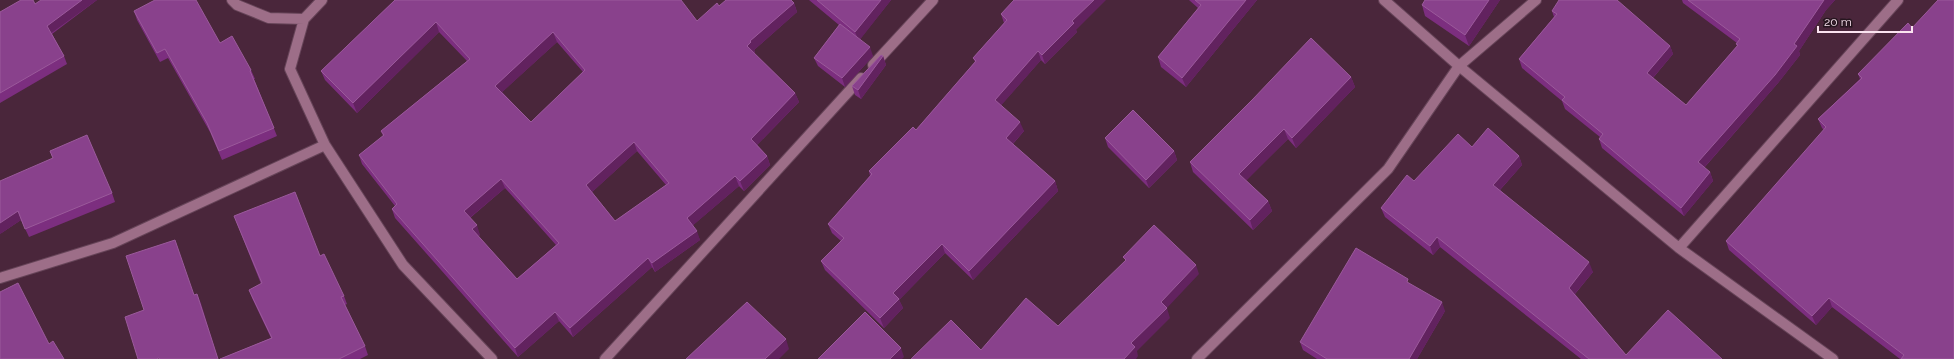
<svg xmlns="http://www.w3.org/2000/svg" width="1954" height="359" font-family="Raleway,sans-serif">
<rect width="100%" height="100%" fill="#4a263b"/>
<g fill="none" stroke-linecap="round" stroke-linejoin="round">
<g stroke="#664458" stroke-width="12">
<path id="minor" d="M 232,0 L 237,5 L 269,18 L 304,19
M 322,0 L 304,19 L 290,69 L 325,145 L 403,265 L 492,359
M 1384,0 L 1459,66 L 1679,248 L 1833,359
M 873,65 L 933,0
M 1679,248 L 1898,0
M 0,278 L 113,243 L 325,145
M 605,359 L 861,78
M 1197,359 L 1388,169 L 1459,66 L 1536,0"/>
</g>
<use href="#minor" stroke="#9d6e88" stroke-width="10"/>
</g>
<path fill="#7c2e7f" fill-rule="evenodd" d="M 97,0 L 52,34 L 64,56 L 67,64 L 0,103 L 0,12 L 35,4 Z
M 395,0 L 697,21 L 719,6 L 794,3 L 797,12 L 754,50 L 755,52 L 754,53 L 795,93 L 799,102 L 757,145 L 767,156 L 770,165 L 744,191 L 739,186 L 693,225 L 700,240 L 655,272 L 652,267 L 573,337 L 559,321 L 518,357 L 395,218 L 392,209 L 395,206 L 362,164 L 359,155 L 383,136 L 381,131 L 467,61 L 439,32 L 357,113 L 325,80 L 321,71 ZM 557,42 L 583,72 L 531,122 L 502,92 ZM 637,151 L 666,185 L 615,221 L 592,192 ZM 505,188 L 556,245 L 517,279 L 478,236 L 480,235 L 470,218 Z
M 809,0 L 891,0 L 860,39 L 873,56 L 845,87 L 818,66 L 814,58 L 839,25 Z
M 1189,0 L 1257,0 L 1186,87 L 1161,67 L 1158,57 L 1198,8 Z
M 1500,0 L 1469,46 L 1425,16 L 1422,5 Z
M 1682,0 L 1835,0 L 1826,10 L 1799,51 L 1800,55 L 1778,83 L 1704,168 L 1710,172 L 1713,181 L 1684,216 L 1602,148 L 1599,139 L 1600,137 L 1565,109 L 1562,101 L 1522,68 L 1519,59 L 1554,17 L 1552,11 L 1670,46 L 1673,54 L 1653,78 L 1686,105 L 1737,46 L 1736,44 L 1737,43 L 1683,3 Z
M 134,11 L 220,43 L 251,70 L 255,79 L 254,79 L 277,136 L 222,160 L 210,132 L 168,58 L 160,62 L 137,20 Z
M 1001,14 L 1076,30 L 1077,32 L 1045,64 L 1041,60 L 1001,105 L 1024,131 L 1013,144 L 1055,181 L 1058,191 L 973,280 L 945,253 L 899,300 L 903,308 L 884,328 L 825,270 L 821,261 L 841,241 L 832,233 L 828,224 L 870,176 L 869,171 L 916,130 L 975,62 L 973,58 L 1004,23 Z
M 1912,28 L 1954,359 L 1900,359 L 1832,307 L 1816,325 L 1729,250 L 1726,241 L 1824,130 L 1822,128 L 1818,119 L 1860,79 L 1858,74 Z
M 883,56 L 886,65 L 861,99 L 855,95 L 852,86 Z
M 1351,77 L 1355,87 L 1296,148 L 1288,139 L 1246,180 L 1268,201 L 1272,211 L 1253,230 L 1193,172 L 1190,162 Z
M 1105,138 L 1174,151 L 1177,160 L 1149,188 L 1108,147 Z
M 1472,147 L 1519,156 L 1522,165 L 1500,190 L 1593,272 L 1575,294 L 1626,355 L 1722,359 L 1581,359 L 1440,247 L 1433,255 L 1385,217 L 1381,208 L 1414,181 Z
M 50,151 L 112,193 L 115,202 L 29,237 L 21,220 L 0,234 L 53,159 Z
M 234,216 L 320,256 L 344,296 L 347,304 L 345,305 L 365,346 L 368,355 L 360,359 L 220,359 L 271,338 L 252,298 L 249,290 L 261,284 Z
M 1410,284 L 1445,311 L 1417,359 L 1317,359 L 1303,350 L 1300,342 Z"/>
<path fill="#62225f" d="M 82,0 L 97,0 L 50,34 L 47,26 Z
M 881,0 L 891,0 L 859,41 L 855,32 Z
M 1094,0 L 1106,0 L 1076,30 L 1077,32 L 1045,64 L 1042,55 L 1072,21 Z
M 1246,0 L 1257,0 L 1186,87 L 1182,78 Z
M 1489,0 L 1500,0 L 1469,46 L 1465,35 Z
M 1824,0 L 1835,0 L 1826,10 L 1799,51 L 1800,55 L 1778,83 L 1701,171 L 1698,162 L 1794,44 Z
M 794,3 L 797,12 L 754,50 L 755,52 L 750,56 L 747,46 L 750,41 Z
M 436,22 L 439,32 L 357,113 L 353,103 Z
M 553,32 L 557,42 L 499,95 L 495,86 Z
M 1670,46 L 1673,54 L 1650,81 L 1647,73 Z
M 870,47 L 873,56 L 845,87 L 842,78 Z
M 1038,51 L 1041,60 L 998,109 L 995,100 Z
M 883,56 L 886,65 L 861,99 L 858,90 Z
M 1351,77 L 1355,87 L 1296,148 L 1292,138 Z
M 795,93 L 799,102 L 754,148 L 751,139 Z
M 1020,122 L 1024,131 L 1009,148 L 1006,138 Z
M 1284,129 L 1288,139 L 1243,184 L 1239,174 Z
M 634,142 L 637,151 L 590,194 L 586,185 Z
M 1174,151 L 1177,160 L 1149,188 L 1146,180 Z
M 767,156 L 770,165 L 744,191 L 740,181 Z
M 1519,156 L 1522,165 L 1496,194 L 1493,185 Z
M 1710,172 L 1713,181 L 1684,216 L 1681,208 Z
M 735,176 L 739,186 L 691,227 L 687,218 Z
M 501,179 L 505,188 L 467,220 L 464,211 Z
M 1055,181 L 1058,191 L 973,280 L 969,271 Z
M 1268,201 L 1272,211 L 1253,230 L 1250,220 Z
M 18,211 L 21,220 L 0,234 L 0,223 Z
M 477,225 L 480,235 L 476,239 L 472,229 Z
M 697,231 L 700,240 L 655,272 L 652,263 Z
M 1437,237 L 1440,247 L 1433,255 L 1430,246 Z
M 942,244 L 945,253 L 899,300 L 903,308 L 884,328 L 880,318 L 893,293 Z
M 648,258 L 652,267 L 573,337 L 570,328 Z
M 1589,262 L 1593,272 L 1572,297 L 1569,288 Z
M 1196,265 L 1199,274 L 1166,309 L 1167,308 L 1170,318 L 1137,351 L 1138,356 L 1136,359 L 1124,359 L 1131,343 L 1161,302 Z
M 197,294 L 201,303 L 218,359 Z
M 1829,298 L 1832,307 L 1816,325 L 1812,316 Z
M 1442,302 L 1445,311 L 1417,359 L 1409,359 Z
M 555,312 L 559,321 L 518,357 L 515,348 Z
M 786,339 L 789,349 L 779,359 L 765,359 Z
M 901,348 L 904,357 L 902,359 L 890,359 Z"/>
<path fill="#89418c" stroke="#9b5a9b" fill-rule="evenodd" d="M 21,0 L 33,0 L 35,4 L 41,0 L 82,0 L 47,26 L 64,56 L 0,93 L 0,12 Z
M 155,0 L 196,0 L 220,43 L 232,36 L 251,70 L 250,71 L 274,128 L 219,151 L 207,123 L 165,49 L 157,53 L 134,11 Z
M 395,0 L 681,0 L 697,21 L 717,3 L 719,6 L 726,0 L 791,0 L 794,3 L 750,41 L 751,42 L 747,46 L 795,93 L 751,139 L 767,156 L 740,181 L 735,176 L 687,218 L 697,231 L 652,263 L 648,258 L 570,328 L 555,312 L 515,348 L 392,209 L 397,204 L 359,155 L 384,135 L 381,131 L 470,59 L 436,22 L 353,103 L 321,71 ZM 553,32 L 585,70 L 531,122 L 495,86 ZM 634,142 L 669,183 L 615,221 L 586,185 ZM 501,179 L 559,243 L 517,279 L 472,229 L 477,225 L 464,211 Z
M 817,0 L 881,0 L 855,32 Z
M 1014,0 L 1094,0 L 1072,21 L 1074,23 L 1042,55 L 1038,51 L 995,100 L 1020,122 L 1006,138 L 1055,181 L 969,271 L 942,244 L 893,293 L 899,299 L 880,318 L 821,261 L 844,238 L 828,224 L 872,174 L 869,171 L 913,127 L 916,130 L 976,61 L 973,58 L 1007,20 L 1001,14 Z
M 1195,0 L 1246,0 L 1182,78 L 1158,57 L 1201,5 Z
M 1425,0 L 1489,0 L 1465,35 L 1422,5 Z
M 1559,0 L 1617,0 L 1670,46 L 1647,73 L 1686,105 L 1738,45 L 1736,44 L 1740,39 L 1688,0 L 1824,0 L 1794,44 L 1797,46 L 1775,75 L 1698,162 L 1710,172 L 1681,208 L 1599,139 L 1603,134 L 1562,100 L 1565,97 L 1519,59 L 1557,14 L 1552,11 Z
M 1938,0 L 1954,0 L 1954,359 L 1901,359 L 1904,355 L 1829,298 L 1812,316 L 1726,241 L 1826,127 L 1818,119 L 1862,78 L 1858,74 L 1908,23 L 1912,28 Z
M 840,24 L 870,47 L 842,78 L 814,58 Z
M 1311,38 L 1351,77 L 1292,138 L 1284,129 L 1239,174 L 1268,201 L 1250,220 L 1190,162 L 1253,99 Z
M 881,55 L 883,56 L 858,90 L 852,86 Z
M 1133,110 L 1174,151 L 1146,180 L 1105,138 Z
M 1488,128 L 1519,156 L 1493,185 L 1589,262 L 1569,288 L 1626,355 L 1668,310 L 1722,359 L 1589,359 L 1437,237 L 1430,246 L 1381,208 L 1407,175 L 1414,181 L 1458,134 L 1472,147 Z
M 87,135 L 112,193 L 25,229 L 18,211 L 0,223 L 0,181 L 53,158 L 50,151 Z
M 295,192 L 320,256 L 324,254 L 344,296 L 341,297 L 365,346 L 339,359 L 220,359 L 272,338 L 249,290 L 262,283 L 234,216 Z
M 1154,225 L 1196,265 L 1161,302 L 1167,308 L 1131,343 L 1135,347 L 1124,359 L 911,359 L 951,320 L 981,350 L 1026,298 L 1058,326 L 1126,260 L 1123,257 Z
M 175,240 L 194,295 L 197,294 L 218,359 L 160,359 L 159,358 L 156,359 L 138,359 L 125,317 L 144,310 L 126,256 Z
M 1356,248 L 1408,279 L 1407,282 L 1442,302 L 1409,359 L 1327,359 L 1300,342 Z
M 18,283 L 49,344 L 53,341 L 64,359 L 0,359 L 0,292 Z
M 747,302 L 786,339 L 765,359 L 686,359 Z
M 865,312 L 901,348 L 890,359 L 818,359 Z"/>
<path d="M1818 26v6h94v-6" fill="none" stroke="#fbe3f0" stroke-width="2"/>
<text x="1824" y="26" font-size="12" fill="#fbe3f0" stroke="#26161f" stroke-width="3" paint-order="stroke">20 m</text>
</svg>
